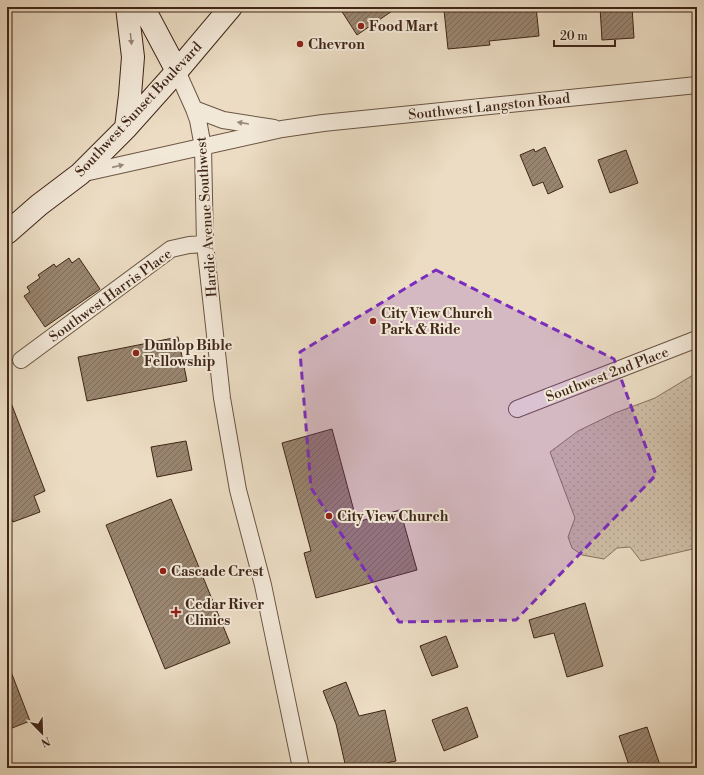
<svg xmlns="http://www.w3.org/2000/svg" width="704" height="775" font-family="'Libre Bodoni',serif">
<defs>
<pattern id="grass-dots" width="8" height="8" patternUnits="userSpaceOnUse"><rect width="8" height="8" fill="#cebda6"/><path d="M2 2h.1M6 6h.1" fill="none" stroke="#b2a28e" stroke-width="1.8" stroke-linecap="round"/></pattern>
<pattern id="building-hatch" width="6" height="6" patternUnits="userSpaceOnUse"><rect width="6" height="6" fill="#998570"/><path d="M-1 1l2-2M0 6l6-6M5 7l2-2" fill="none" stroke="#7e6d5b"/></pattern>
</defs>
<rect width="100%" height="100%" fill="#ebdcc3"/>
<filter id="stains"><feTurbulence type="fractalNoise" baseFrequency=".005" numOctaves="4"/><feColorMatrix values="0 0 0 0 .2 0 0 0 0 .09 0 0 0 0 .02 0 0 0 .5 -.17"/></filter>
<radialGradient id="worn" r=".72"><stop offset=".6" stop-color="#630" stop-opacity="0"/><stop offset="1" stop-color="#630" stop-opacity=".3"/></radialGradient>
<path fill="url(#grass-dots)" stroke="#87725e" d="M 693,375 L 697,375 L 697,548 L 641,561 L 630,547 L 617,548 L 604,559 L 582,555 L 572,548 L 568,537 L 575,518 L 550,452 L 578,431 L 615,413 L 655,398 Z"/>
<path fill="url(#building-hatch)" stroke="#402617" d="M 339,7 L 398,7 L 357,35 Z
M 473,7 L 536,7 L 539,36 L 489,41 L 490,45 L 448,49 L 444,10 Z
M 600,7 L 632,7 L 634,38 L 602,40 Z
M 545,147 L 563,187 L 548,194 L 543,182 L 533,186 L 520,155 L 534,149 L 535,152 Z
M 626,150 L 638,183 L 610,193 L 598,160 Z
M 69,258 L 72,263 L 79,258 L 100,289 L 45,327 L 24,296 L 30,292 L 27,287 L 40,278 L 38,275 L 54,264 L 56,267 Z
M 178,337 L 187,381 L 87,401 L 78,357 Z
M 7,395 L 8,395 L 45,491 L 34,496 L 40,512 L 13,522 L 7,508 Z
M 332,429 L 357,522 L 400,510 L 417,570 L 316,598 L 304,553 L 311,551 L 282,443 Z
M 186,441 L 192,470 L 157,477 L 151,447 Z
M 171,499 L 230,643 L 165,669 L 106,525 Z
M 585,603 L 603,666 L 567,677 L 554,633 L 534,638 L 529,620 Z
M 446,636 L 458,667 L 432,676 L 420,646 Z
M 8,664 L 30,721 L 7,730 L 7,665 Z
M 346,682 L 359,716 L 385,710 L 396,761 L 363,768 L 346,768 L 336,724 L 323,691 Z
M 467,707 L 478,737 L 444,751 L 432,720 Z
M 647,727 L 661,768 L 630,768 L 619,736 Z"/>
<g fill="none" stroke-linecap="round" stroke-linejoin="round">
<g stroke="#6b5442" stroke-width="18">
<path id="street" d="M 177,71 L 194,109 L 198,120 L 203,147 L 205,244 L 222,398 L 238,490 L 263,585 L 301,768
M 194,109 L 223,120 L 274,128
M 80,174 L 282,129 L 323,123 L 697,85
M 21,360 L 171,249 L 189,245 L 205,244
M 517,409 L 697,339"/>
</g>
<g stroke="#402617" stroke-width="24">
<path id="secondary" d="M 143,7 L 177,71
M 126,128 L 130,95 L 133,57 L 127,7
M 7,233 L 39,205 L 80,174 L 126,128 L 177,71 L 231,7"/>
</g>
<use href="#street" stroke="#f2e8d8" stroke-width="16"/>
<use href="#secondary" stroke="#f2e8d8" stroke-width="22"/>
</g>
<defs><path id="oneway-solid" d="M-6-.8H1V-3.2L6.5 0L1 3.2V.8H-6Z"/></defs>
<g fill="#998778">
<use href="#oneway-solid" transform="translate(131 39) rotate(84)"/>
<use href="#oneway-solid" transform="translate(243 123) rotate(-171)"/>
<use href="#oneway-solid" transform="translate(118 166) rotate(-13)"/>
</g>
<path fill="#7b2cbf" fill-opacity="0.2" stroke="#7b2cbf" stroke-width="3" stroke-dasharray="8 5" stroke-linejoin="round" d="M 436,270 L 614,359 L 656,475 L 516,620 L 399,622 L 311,488 L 300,352 Z"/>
<g fill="#8f2418" stroke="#f2e8d8" stroke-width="1.5">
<circle cx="361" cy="26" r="4"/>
<circle cx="300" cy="44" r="4"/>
<circle cx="373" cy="321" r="4"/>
<circle cx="136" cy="353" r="4"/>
<circle cx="329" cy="516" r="4"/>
<circle cx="163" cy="571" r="4"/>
<path d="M174 606h4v4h4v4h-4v4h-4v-4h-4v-4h4z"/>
</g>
<g text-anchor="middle" stroke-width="4" stroke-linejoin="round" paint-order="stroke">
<g font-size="14" font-weight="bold" fill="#402617" stroke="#f2e8d8" text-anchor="start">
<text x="369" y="31">Food Mart</text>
<text x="308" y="49">Chevron</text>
<text x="381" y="318">City View Church<tspan x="381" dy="16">Park &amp; Ride</tspan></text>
<text x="144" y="350">Dunlop Bible<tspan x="144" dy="16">Fellowship</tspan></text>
<text x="337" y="521">City View Church</text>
<text x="171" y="576">Cascade Crest</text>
<text x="185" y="609">Cedar River<tspan x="185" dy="16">Clinics</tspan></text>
</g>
<g font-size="14" fill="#402617" stroke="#f2e8d8">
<text transform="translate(489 106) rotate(-6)" y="5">Southwest Langston Road</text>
<text transform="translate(138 109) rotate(-47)" y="5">Southwest Sunset Boulevard</text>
<text transform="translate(206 217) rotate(-94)" y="5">Hardie Avenue Southwest</text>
<text transform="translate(110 295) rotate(-36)" y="5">Southwest Harris Place</text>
<text transform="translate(607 374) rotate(-21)" y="5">Southwest 2nd Place</text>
</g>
</g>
<rect width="704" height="775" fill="none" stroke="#ebdcc3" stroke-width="24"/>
<rect x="8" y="8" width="688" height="759" fill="none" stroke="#402617" stroke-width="2"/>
<rect x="12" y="12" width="680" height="751" fill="none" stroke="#402617"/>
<g transform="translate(42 733) rotate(157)" stroke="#f2e8d8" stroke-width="3" paint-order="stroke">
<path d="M0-3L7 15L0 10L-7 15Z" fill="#402617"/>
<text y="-6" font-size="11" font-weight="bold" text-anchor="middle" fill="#402617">N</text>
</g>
<path d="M554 40v6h61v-6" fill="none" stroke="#402617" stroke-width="2"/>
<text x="560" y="40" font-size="12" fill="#402617" stroke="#f2e8d8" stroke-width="3" paint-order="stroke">20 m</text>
<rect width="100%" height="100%" filter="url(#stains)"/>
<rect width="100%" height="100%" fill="url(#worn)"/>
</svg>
